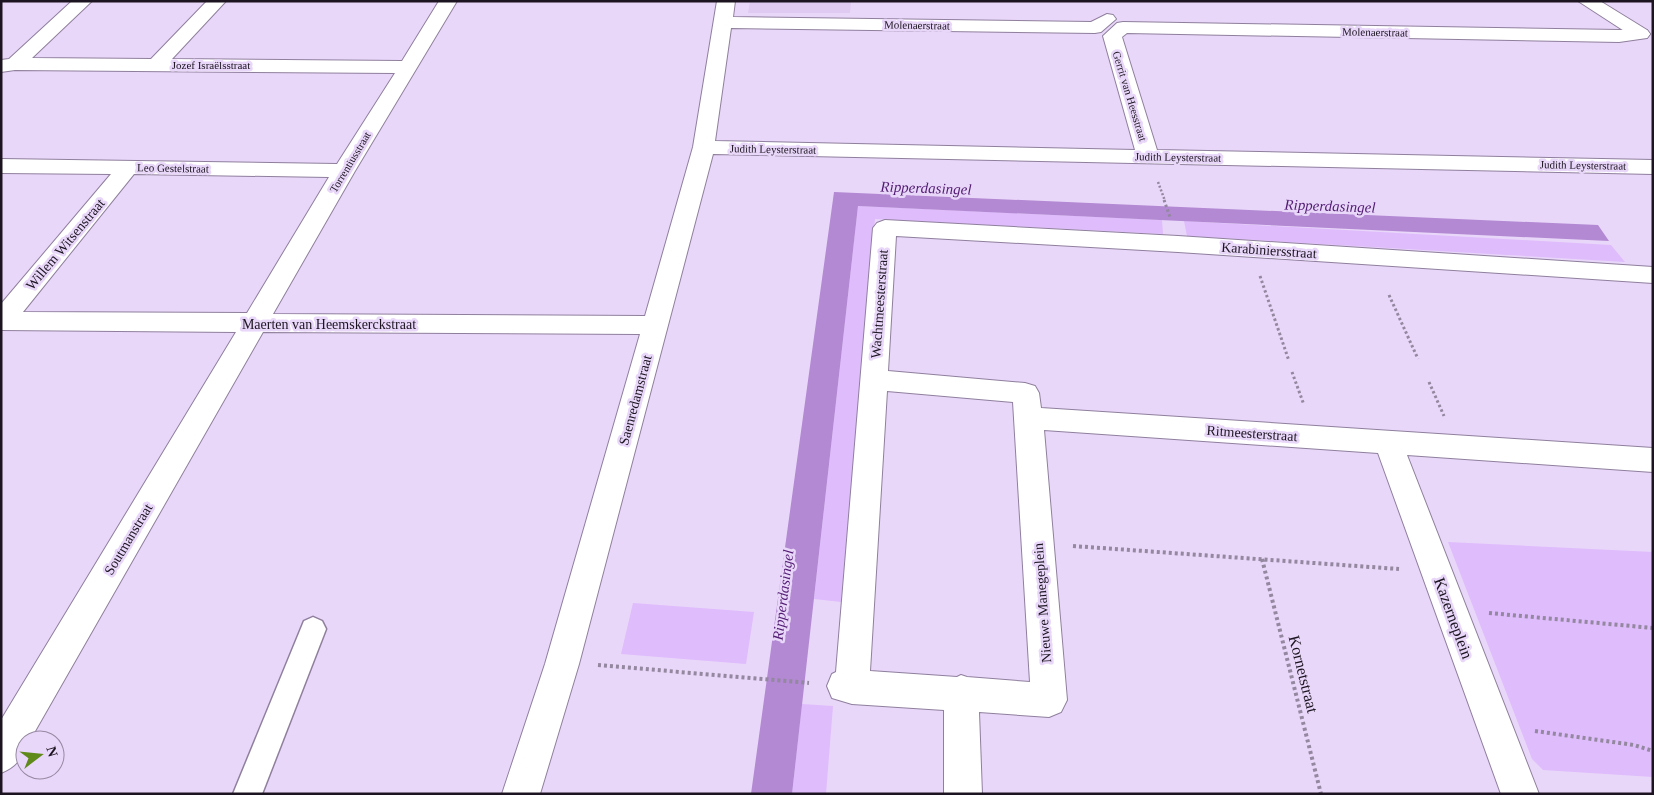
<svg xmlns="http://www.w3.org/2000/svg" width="1654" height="795" font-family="Georgia,serif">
<rect width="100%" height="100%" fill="#e9d7f9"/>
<path fill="#dfcaf1" d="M 750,1 L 851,1 L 850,13 L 748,13 Z"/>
<path fill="#dfbcfc" d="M 858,206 L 1162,220 L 1163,234 L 875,219 L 841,602 L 814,599 Z
M 1184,221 L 1611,245 L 1625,262 L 1187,236 Z
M 1448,542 L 1653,552 L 1653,777 L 1543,770 L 1532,759 Z
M 633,603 L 754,612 L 746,664 L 621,654 Z
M 802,704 L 833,706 L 826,794 L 792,794 Z"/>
<path fill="#b289d2" d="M 834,192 L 1598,225 L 1609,241 L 858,206 L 792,794 L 751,794 Z"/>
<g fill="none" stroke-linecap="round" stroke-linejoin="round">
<g stroke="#8f7f9d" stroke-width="3">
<path id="lane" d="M 313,617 L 322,621 L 326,629 L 262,794 L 233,794 L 304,621 Z"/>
</g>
<g stroke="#8f7f9d" stroke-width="2">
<path id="street" d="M 72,1 L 92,1 L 32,58 L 151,59 L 207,1 L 226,1 L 172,59 L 402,61 L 439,1 L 457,1 L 355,171 L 273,314 L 645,316 L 693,147 L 717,1 L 735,1 L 733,17 L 1091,22 L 1107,14 L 1113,15 L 1116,19 L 1101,32 L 1095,33 L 731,28 L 715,141 L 1135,150 L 1103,36 L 1117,23 L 1123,22 L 1619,30 L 1647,30 L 1650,34 L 1647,38 L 1619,42 L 1127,33 L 1122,37 L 1157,150 L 1653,160 L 1653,174 L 713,154 L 579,664 L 540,794 L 502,794 L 545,664 L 640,334 L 263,332 L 30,740 L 25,740 C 25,757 16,767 1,773 L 1,720 L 236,332 L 1,330 L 1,304 L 111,174 L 1,173 L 1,159 L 337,164 L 395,73 L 15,70 L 1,72 L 1,60 L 9,59 ZM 134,174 L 329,177 L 247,313 L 23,312 Z
M 885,220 L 1178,236 L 1653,267 L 1653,283 L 1178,252 L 896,236 L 888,371 L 1025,383 L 1035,386 L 1039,393 L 1041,408 L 1653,448 L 1653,472 L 1407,455 L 1539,794 L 1501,794 L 1378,453 L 1044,430 L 1067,700 L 1061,712 L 1049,717 L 979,712 L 982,794 L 944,794 L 944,710 L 852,704 L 832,698 L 827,686 L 832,674 L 836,672 L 873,228 L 877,223 ZM 887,391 L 1013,402 L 1030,682 L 967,677 L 961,675 L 957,677 L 870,671 Z"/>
</g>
<g stroke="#8f7f9d" stroke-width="2">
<path id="secondary" d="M 1578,1 L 1600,1 L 1647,30 L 1650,34 L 1647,38 L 1635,38 Z"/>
</g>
<path stroke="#9487a0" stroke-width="2.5" stroke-dasharray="2 2" stroke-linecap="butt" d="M 1158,182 L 1165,201"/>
<path stroke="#9487a0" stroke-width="3" stroke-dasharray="2.5 2.5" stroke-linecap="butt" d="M 1164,200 L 1170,217
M 1260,276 L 1289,361
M 1389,295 L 1418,359
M 1292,372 L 1304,405
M 1429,382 L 1444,416"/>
<path stroke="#9487a0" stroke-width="4" stroke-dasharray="3 3" stroke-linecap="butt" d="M 1073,546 L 1399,569
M 1262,559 L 1321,794
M 1489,613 L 1653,628
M 598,665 L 809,683
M 1535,731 L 1634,745 L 1653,751"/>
<use href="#lane" fill="#fff" fill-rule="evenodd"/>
<use href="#street" fill="#fff" fill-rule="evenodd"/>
<use href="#secondary" fill="#fff" fill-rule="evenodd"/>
</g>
<g text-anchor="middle" stroke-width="5" stroke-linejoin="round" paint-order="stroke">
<g font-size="11" fill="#1c1521" stroke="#e9d7f9">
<text transform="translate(917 25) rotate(1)" y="4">Molenaerstraat</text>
<text transform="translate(1375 32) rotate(1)" y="4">Molenaerstraat</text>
<text x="211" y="69">Jozef Israëlsstraat</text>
<text transform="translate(1130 96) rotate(73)" y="4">Gerrit van Heesstraat</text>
<text transform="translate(773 149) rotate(1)" y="4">Judith Leysterstraat</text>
<text transform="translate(1178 157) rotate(1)" y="4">Judith Leysterstraat</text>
<text transform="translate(350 162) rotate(-59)" y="4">Torrentiusstraat</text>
<text transform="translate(1583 165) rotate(1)" y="4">Judith Leysterstraat</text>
<text transform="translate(173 168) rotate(1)" y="4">Leo Gestelstraat</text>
</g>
<g font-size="14" fill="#1c1521" stroke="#e9d7f9">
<text transform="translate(65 244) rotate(-50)" y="5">Willem Witsenstraat</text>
<text transform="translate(1269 250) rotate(4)" y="5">Karabiniersstraat</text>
<text transform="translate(879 304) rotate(-86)" y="5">Wachtmeesterstraat</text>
<text x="329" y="329">Maerten van Heemskerckstraat</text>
<text transform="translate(635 400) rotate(-75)" y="5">Saenredamstraat</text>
<text transform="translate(1252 433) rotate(4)" y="5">Ritmeesterstraat</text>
<text transform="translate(128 539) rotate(-59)" y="5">Soutmanstraat</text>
<text transform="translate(1042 603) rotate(-94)" y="5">Nieuwe Manegeplein</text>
</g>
<g font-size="15" font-style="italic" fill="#521c73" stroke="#e9d7f9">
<text transform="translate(926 188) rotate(2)" y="5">Ripperdasingel</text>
<text transform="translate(1330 206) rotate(2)" y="5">Ripperdasingel</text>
<text transform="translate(783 595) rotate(-83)" y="5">Ripperdasingel</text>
</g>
<g font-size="16" fill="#1c1521" stroke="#e9d7f9">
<text transform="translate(1454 618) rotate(70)" y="6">Kazerneplein</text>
<text transform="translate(1304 674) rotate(76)" y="6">Kornetstraat</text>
</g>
</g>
<rect width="1654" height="795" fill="none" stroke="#1c1521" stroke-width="5"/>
<g transform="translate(40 755) rotate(74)"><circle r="24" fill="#e9d7f9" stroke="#9789a3"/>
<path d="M0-4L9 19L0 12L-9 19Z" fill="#5f8a1a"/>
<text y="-8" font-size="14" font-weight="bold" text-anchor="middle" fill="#1c1521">N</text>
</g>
</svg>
